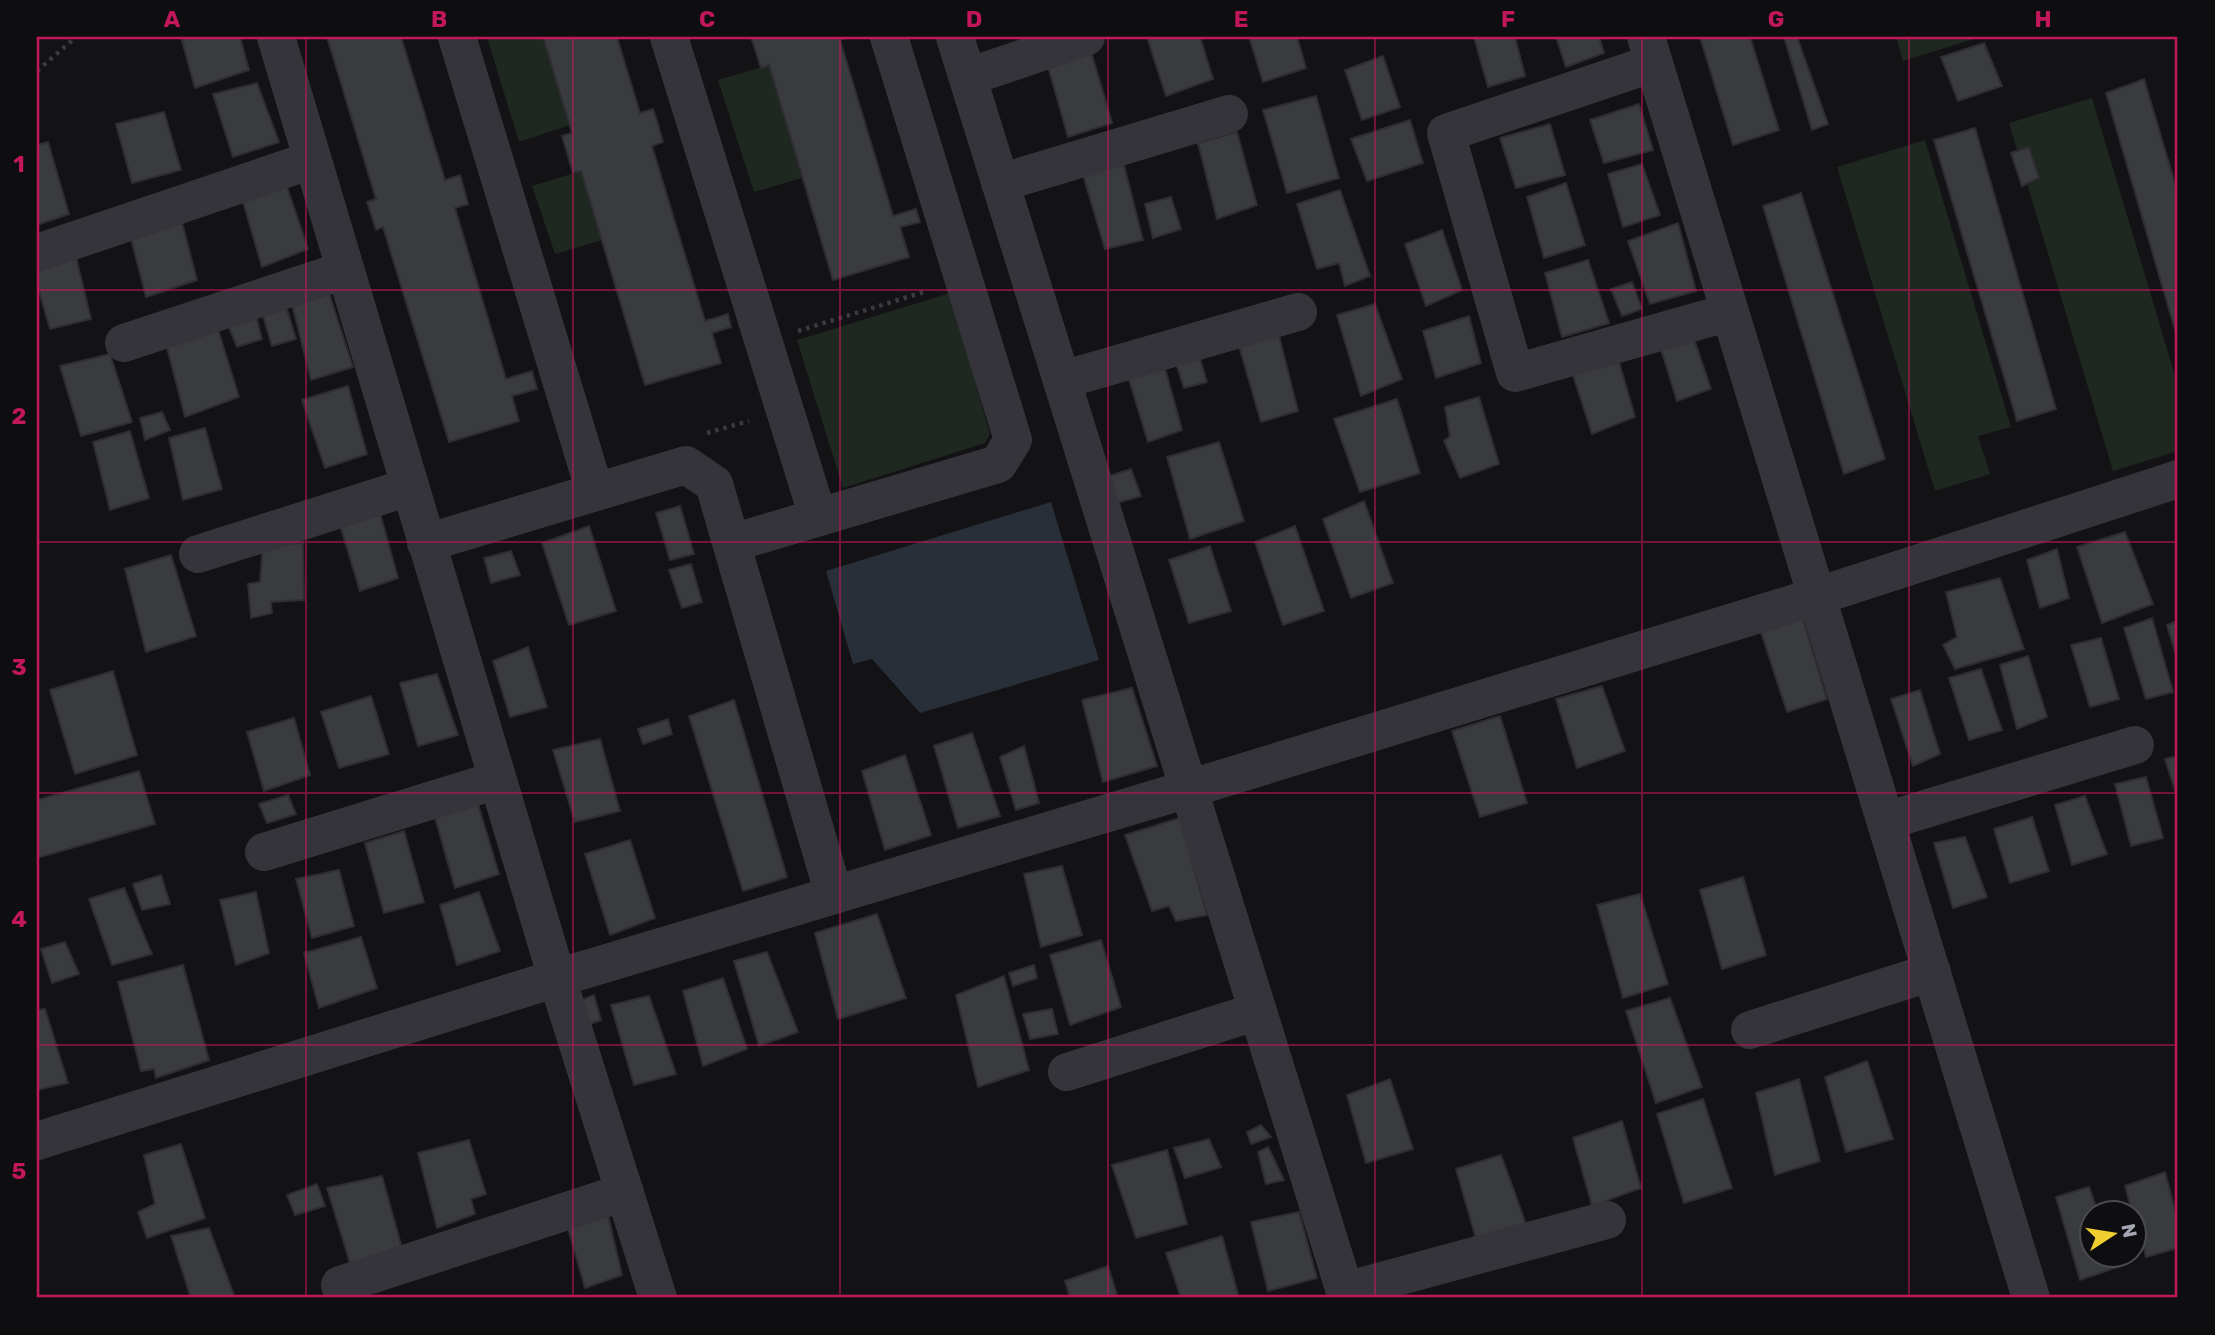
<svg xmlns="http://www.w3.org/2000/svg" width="2215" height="1335" font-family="Rubik,sans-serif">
<rect width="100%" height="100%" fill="#131315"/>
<path fill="#1f2721" d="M 487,37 L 543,37 L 570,125 L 519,142 Z
M 1896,37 L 1980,37 L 1903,61 Z
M 769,65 L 802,178 L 754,192 L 718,80 Z
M 2092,98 L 2178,386 L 2178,451 L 2113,471 L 2009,123 Z
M 1925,140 L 2011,427 L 1978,436 L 1990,474 L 1935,491 L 1837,167 Z
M 581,171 L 602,240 L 555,254 L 532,186 Z
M 950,293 L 990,434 L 985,443 L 843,488 L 797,340 Z"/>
<path fill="#292f38" d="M 1051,502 L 1099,660 L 920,713 L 872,659 L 853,664 L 826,571 Z"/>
<path fill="#3a3b3f" stroke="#2e2d31" stroke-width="2" d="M 181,37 L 240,37 L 249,70 L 195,88 Z
M 327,37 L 401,37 L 445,180 L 460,175 L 463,185 L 468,204 L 455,208 L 506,379 L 532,371 L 537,389 L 512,396 L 519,421 L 449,442 L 383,227 L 376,230 L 367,202 L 376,199 Z
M 543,37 L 617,37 L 640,113 L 653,109 L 657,121 L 663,142 L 652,146 L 705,321 L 728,314 L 731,327 L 712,333 L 721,363 L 645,385 L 581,171 L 573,173 L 562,136 L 572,133 Z
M 751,37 L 851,37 L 840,40 L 893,216 L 916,209 L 920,222 L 900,227 L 909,257 L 833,280 L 769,65 L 761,68 Z
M 1147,37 L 1200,37 L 1213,79 L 1166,96 Z
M 1249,37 L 1297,37 L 1306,68 L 1263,82 Z
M 1474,37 L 1515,37 L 1525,76 L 1488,87 Z
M 1556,37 L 1599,37 L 1604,53 L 1566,67 Z
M 1700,37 L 1750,37 L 1779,130 L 1733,145 Z
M 1784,37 L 1797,37 L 1828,124 L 1812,130 Z
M 1984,43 L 2002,86 L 1958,101 L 1941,57 Z
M 1090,48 L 1112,123 L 1068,137 L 1047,63 Z
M 1383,56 L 1400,107 L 1362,120 L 1345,70 Z
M 2144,79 L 2178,194 L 2178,340 L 2106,93 Z
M 257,83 L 279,142 L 233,157 L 213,94 Z
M 1316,96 L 1339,178 L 1287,193 L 1263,110 Z
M 1639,104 L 1653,150 L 1604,163 L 1590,120 Z
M 164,112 L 181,170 L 132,183 L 116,124 Z
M 1410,120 L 1423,163 L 1367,181 L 1351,139 Z
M 1550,124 L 1565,175 L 1516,188 L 1500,138 Z
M 1975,128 L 2056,409 L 2017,421 L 1934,140 Z
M 1237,132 L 1257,205 L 1217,219 L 1198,143 Z
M 48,142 L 69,214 L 37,225 L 37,145 Z
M 2029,147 L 2039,178 L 2022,186 L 2011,153 Z
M 1123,161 L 1143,240 L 1105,249 L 1083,175 Z
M 1642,164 L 1660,215 L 1623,227 L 1608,174 Z
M 285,181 L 308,249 L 262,267 L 241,195 Z
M 1566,183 L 1585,245 L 1544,258 L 1527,197 Z
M 1340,190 L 1370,276 L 1345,286 L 1339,263 L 1317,269 L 1297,204 Z
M 1801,193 L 1885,459 L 1844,474 L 1763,206 Z
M 1171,197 L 1181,229 L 1153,238 L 1145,204 Z
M 181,219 L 197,280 L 146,297 L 129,231 Z
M 1678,223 L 1696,291 L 1650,304 L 1628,241 Z
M 1442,230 L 1462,290 L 1426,306 L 1405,244 Z
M 75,253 L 91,319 L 50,329 L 37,284 L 37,264 Z
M 1588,260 L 1609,323 L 1562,337 L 1545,273 Z
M 1632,282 L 1642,309 L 1622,316 L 1611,289 Z
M 328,290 L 353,367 L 311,380 L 291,300 Z
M 284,300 L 296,339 L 272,346 L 260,306 Z
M 1375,304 L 1402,379 L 1361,396 L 1337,315 Z
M 254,308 L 262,339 L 237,347 L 225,318 Z
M 1469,316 L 1481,363 L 1436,378 L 1423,331 Z
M 216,323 L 239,397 L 185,417 L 165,340 Z
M 1277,328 L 1298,411 L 1261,422 L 1237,339 Z
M 1693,336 L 1711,389 L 1677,401 L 1660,346 Z
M 1198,352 L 1207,382 L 1184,388 L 1175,360 Z
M 110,354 L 132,422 L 81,436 L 60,366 Z
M 1617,355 L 1635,417 L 1592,434 L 1571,369 Z
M 1163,361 L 1182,430 L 1148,442 L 1126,370 Z
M 348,386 L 367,454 L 325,468 L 302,400 Z
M 1479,397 L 1499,464 L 1460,478 L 1444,441 L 1450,436 L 1445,407 Z
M 1397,399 L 1420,473 L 1360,492 L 1334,419 Z
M 162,412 L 170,430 L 145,440 L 140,418 Z
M 205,428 L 222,489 L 183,500 L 169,438 Z
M 130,431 L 149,498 L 110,510 L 93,442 Z
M 1219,442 L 1244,521 L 1190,539 L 1167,457 Z
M 1131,469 L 1141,496 L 1113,504 L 1106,477 Z
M 1364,501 L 1393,583 L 1351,598 L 1323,519 Z
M 680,506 L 694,554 L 670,560 L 656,513 Z
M 380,513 L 398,578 L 360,591 L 340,525 Z
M 589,526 L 616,611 L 569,625 L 542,543 Z
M 1295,526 L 1324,611 L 1283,625 L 1255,542 Z
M 2125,532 L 2153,604 L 2102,623 L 2077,547 Z
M 303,543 L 304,600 L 271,602 L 272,613 L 251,618 L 248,584 L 260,582 L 263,545 Z
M 1210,546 L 1231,611 L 1189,623 L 1169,560 Z
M 2057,549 L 2069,598 L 2040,608 L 2027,560 Z
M 511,551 L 520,575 L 491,583 L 484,558 Z
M 171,555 L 196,636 L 146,652 L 125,569 Z
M 691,564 L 702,602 L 682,608 L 669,570 Z
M 2000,578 L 2024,649 L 1955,669 L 1943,645 L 1957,637 L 1946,592 Z
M 2152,618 L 2173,692 L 2146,699 L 2124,628 Z
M 1803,619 L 1827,699 L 1787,712 L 1761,632 Z
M 2178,621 L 2178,662 L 2167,625 Z
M 2101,638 L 2119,699 L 2090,707 L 2071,645 Z
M 528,647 L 547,707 L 510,717 L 493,661 Z
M 2028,656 L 2047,717 L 2017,729 L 2000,665 Z
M 1981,669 L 2002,730 L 1969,740 L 1949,678 Z
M 113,671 L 137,755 L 75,774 L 50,690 Z
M 437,674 L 458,735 L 418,746 L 400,683 Z
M 1602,686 L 1625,751 L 1577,768 L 1556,699 Z
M 1132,688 L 1157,766 L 1103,782 L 1082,700 Z
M 1920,690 L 1940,754 L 1913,766 L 1891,699 Z
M 371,696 L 389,754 L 339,768 L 321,712 Z
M 734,700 L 787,877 L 743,891 L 689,716 Z
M 1500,716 L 1527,803 L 1480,817 L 1452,731 Z
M 294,718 L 310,775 L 264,791 L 247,732 Z
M 668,719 L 672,734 L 643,744 L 638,729 Z
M 972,733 L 1000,816 L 958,828 L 934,746 Z
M 600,739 L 620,811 L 575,822 L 553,750 Z
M 1024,746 L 1039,803 L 1016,810 L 1000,757 Z
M 905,755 L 931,835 L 885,850 L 862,771 Z
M 2178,756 L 2178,800 L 2165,759 Z
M 139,771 L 155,824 L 37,858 L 37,800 Z
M 2146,777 L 2163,838 L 2131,846 L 2115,784 Z
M 288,795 L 296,814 L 267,823 L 259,804 Z
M 2085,796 L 2107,854 L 2072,865 L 2055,805 Z
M 477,801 L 499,874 L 455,888 L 434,814 Z
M 2032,817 L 2049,871 L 2010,883 L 1994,829 Z
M 1180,818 L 1207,915 L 1176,921 L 1169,906 L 1152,911 L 1125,835 Z
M 404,831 L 424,902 L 384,913 L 365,843 Z
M 1965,837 L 1987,897 L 1953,908 L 1934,843 Z
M 630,840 L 655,918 L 610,935 L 585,854 Z
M 1062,866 L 1082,935 L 1041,947 L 1024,874 Z
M 339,870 L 354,926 L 312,938 L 296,879 Z
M 161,875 L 170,904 L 142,910 L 133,884 Z
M 1743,877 L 1766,955 L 1722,969 L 1700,890 Z
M 124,888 L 152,954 L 112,965 L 89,899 Z
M 256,892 L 269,953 L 236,965 L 220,900 Z
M 479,892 L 500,951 L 457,965 L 440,905 Z
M 1640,894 L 1668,984 L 1623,998 L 1597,905 Z
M 877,914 L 906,998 L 838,1019 L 815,933 Z
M 361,937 L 377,988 L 319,1008 L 304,953 Z
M 1101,940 L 1121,1007 L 1070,1025 L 1050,955 Z
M 65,942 L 79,974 L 52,983 L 41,949 Z
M 767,952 L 798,1032 L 759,1046 L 734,961 Z
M 183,965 L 209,1060 L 156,1078 L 154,1069 L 141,1071 L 118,982 Z
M 1034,965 L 1037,978 L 1013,986 L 1009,973 Z
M 1004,976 L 1029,1070 L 978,1087 L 956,995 Z
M 723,978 L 747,1049 L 703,1066 L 683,991 Z
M 594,995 L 601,1020 L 587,1025 L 581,1000 Z
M 649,996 L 676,1074 L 634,1085 L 611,1005 Z
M 1670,998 L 1702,1087 L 1656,1103 L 1626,1011 Z
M 45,1009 L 68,1083 L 37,1090 L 37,1010 Z
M 1052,1009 L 1058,1034 L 1030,1039 L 1023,1014 Z
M 1867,1061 L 1893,1139 L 1846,1152 L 1825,1077 Z
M 1390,1079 L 1413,1149 L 1366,1163 L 1347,1095 Z
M 1799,1079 L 1820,1161 L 1775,1175 L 1756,1093 Z
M 1703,1099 L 1732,1188 L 1684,1203 L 1657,1114 Z
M 1622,1121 L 1641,1188 L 1592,1206 L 1573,1138 Z
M 1261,1125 L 1271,1137 L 1251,1144 L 1247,1132 Z
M 1209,1139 L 1221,1167 L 1185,1178 L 1174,1148 Z
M 469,1140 L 486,1194 L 471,1199 L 475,1214 L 437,1228 L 418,1153 Z
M 181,1144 L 205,1218 L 147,1238 L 138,1212 L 155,1204 L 144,1155 Z
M 1268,1147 L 1284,1180 L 1266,1184 L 1258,1152 Z
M 1167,1150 L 1187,1224 L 1136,1238 L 1112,1165 Z
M 1501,1155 L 1526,1224 L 1476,1239 L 1456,1169 Z
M 2165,1172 L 2178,1222 L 2178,1248 L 2146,1257 L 2134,1212 L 2132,1212 L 2125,1186 Z
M 382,1176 L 403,1252 L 350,1263 L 327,1188 Z
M 317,1184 L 325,1206 L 295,1215 L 287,1195 Z
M 2089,1187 L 2098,1212 L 2092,1212 L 2092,1254 L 2113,1254 L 2118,1267 L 2080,1280 L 2056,1197 Z
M 607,1211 L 622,1275 L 585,1288 L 566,1221 Z
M 1299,1212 L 1317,1278 L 1268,1291 L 1251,1222 Z
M 209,1228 L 235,1298 L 191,1298 L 171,1236 Z
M 1222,1236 L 1239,1298 L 1181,1298 L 1166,1253 Z
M 1108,1266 L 1118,1298 L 1070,1298 L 1065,1281 Z"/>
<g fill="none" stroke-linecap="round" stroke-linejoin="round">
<path stroke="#3a3b41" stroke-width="4.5" stroke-dasharray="3.5 5" stroke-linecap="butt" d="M 37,71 L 76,37
M 798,331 L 927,291
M 707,433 L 749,421"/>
<path stroke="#34343a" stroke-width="38" d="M 276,37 L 557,978 L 658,1298
M 457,37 L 595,492
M 669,37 L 818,517
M 955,37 L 1347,1298
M 1646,37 L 2031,1298
M 1654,63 L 1446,133 L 1515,373 L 1730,312
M 968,77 L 1086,37
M 1000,183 L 1229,114
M 37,253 L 312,160
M 124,343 L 345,270
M 1062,380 L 1298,312
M 426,543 L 686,465 L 714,484 L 834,895
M 732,543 L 998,464 L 1013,440 L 889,37
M 198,554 L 409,487
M 1886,821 L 2135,745
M 264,852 L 497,780
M 1750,1030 L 1932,972
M 1067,1072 L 1258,1011
M 37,1141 L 557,978 L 1188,789 L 1818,596 L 2178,479
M 340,1285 L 625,1192
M 1345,1291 L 1607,1220"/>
</g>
<path fill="none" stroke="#c2185b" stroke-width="2" stroke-opacity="0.55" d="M 306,37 L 306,1298M 573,37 L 573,1298M 840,37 L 840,1298M 1108,37 L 1108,1298M 1375,37 L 1375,1298M 1642,37 L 1642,1298M 1909,37 L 1909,1298M 37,290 L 2178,290M 37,542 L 2178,542M 37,793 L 2178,793M 37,1045 L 2178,1045"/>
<rect width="2215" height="1335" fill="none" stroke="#0e0e10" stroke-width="77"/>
<g transform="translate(2113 1234) rotate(78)"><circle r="33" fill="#0e0e10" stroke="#4a4b52" stroke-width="2"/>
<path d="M0-5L12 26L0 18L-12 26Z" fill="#f0ce30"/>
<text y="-10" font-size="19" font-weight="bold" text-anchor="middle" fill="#a5a7b5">N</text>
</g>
<rect x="38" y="38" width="2138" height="1258" fill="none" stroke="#c2185b" stroke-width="2.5"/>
<g font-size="23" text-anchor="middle" font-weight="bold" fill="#c2185b">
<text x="172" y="27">A</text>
<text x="439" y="27">B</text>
<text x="707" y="27">C</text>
<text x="974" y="27">D</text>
<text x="1241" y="27">E</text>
<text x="1508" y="27">F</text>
<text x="1776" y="27">G</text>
<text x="2043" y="27">H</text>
<text x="19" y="172">1</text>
<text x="19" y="424">2</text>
<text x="19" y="675">3</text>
<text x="19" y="927">4</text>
<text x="19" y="1179">5</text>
</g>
</svg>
